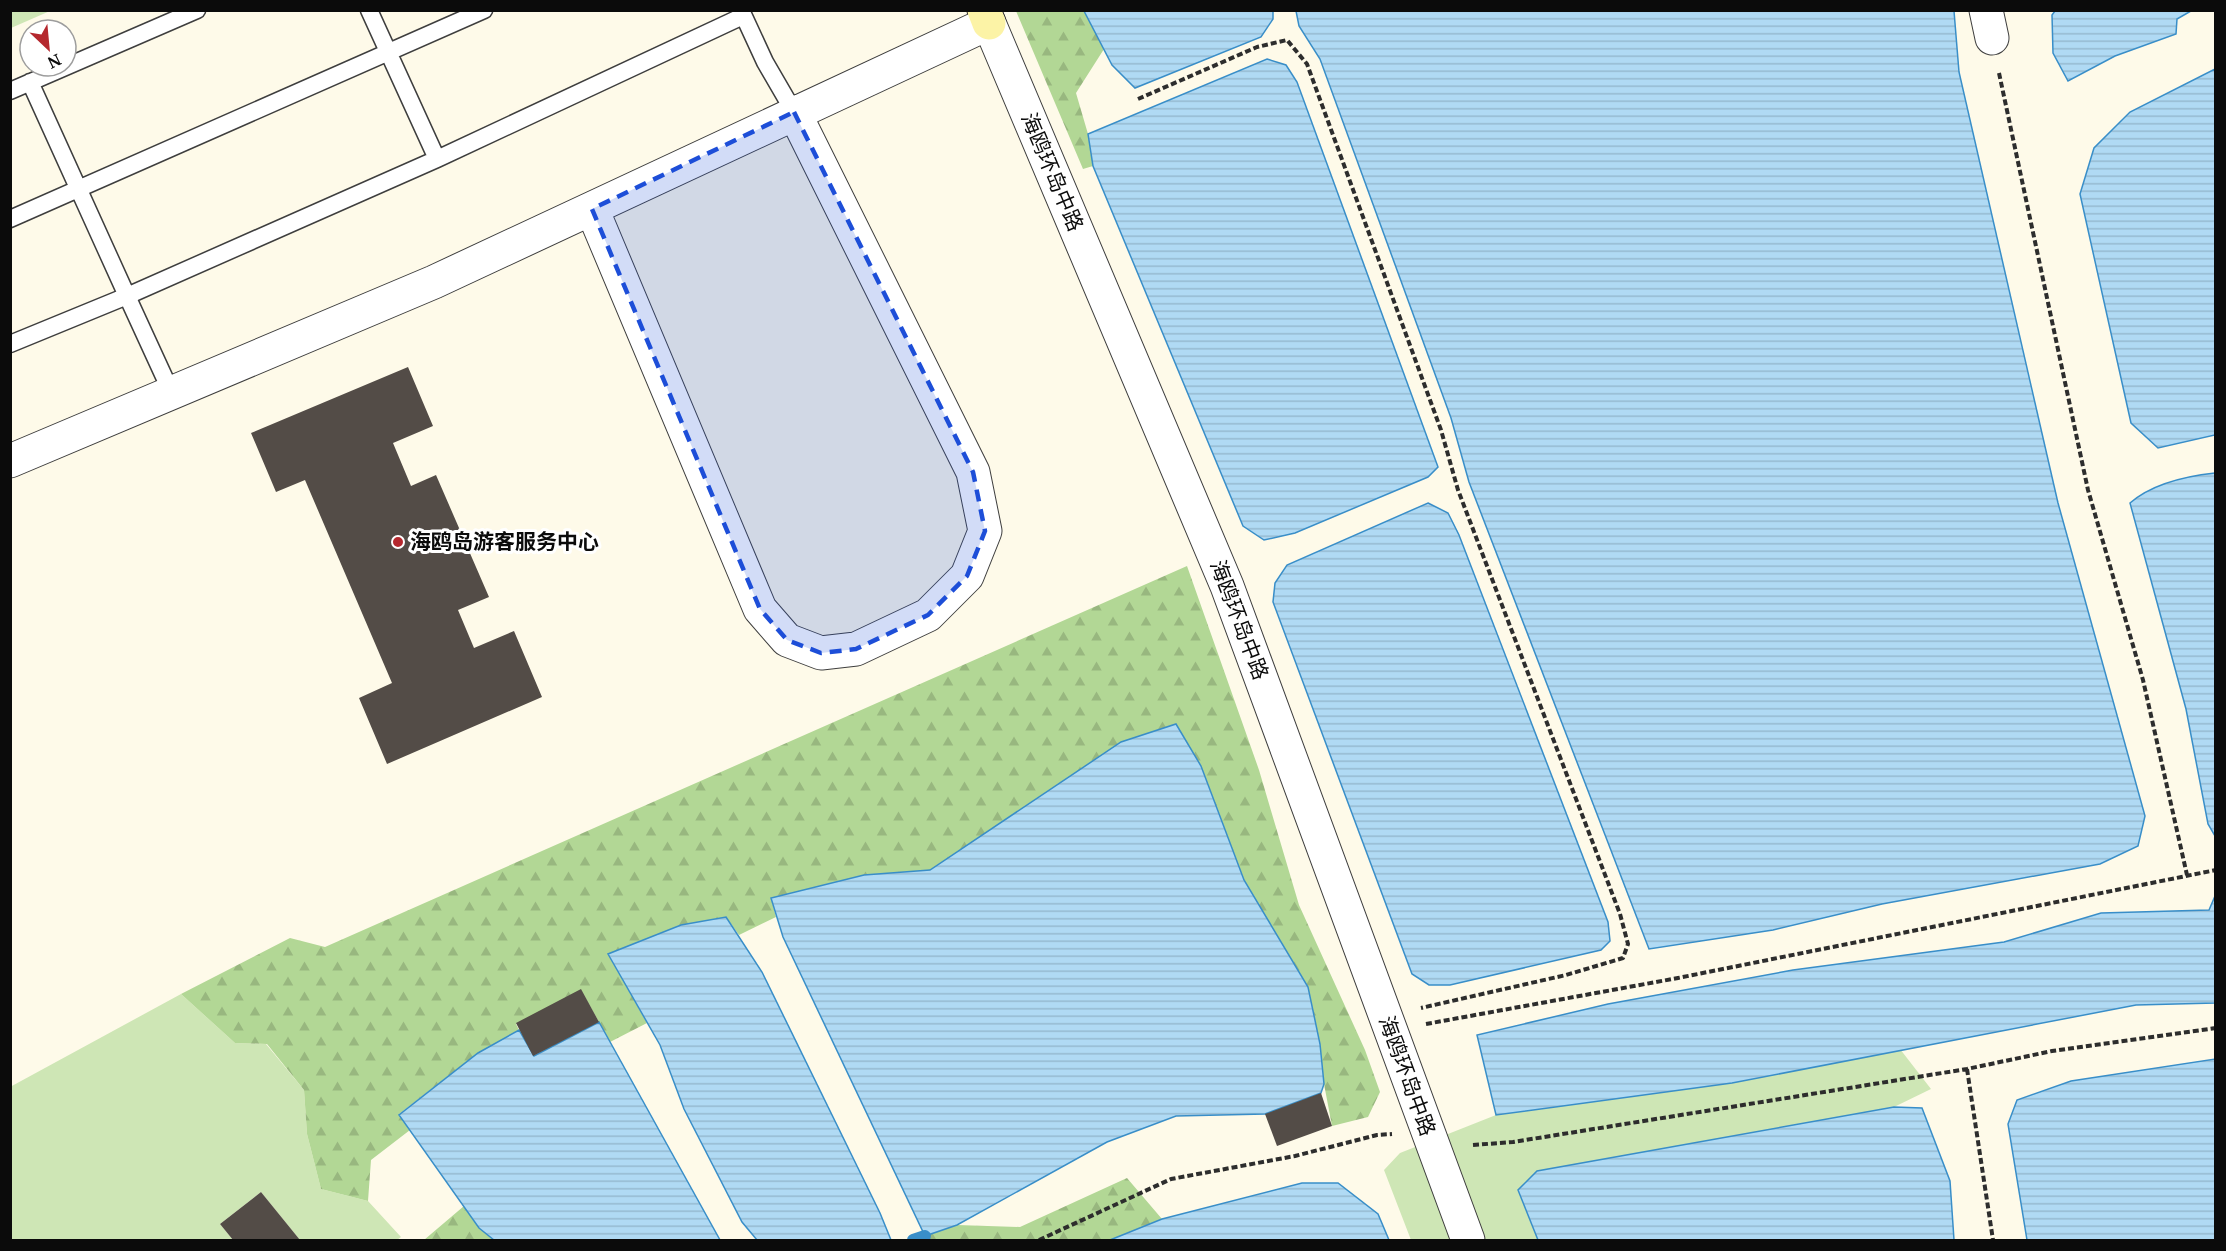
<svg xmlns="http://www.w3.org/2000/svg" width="2226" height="1251" font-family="'Noto Serif','Noto Sans SC',serif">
<defs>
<pattern id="forest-firs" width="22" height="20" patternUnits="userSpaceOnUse" patternTransform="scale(1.5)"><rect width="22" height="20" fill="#b2d795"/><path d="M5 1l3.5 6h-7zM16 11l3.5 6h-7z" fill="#98b77f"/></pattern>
<pattern id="water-rules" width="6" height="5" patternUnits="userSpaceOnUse" patternTransform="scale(1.5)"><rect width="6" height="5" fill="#b0daf4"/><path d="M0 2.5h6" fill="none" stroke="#96bad0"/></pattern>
</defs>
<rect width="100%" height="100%" fill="#fefae9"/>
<path fill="#cee6b5" d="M 11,10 L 49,10 L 50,11 L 11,28 Z
M 181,994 L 235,1043 L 266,1044 L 304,1090 L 307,1134 L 321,1189 L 368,1201 L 401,1237 L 397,1240 L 300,1240 L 261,1192 L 220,1224 L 233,1240 L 11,1240 L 10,1087 Z
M 1900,1049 L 1931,1089 L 1894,1107 L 1537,1171 L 1518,1190 L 1538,1240 L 1411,1240 L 1384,1170 L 1400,1153 L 1496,1115 L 1732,1083 Z"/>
<path fill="url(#forest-firs)" d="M 1016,11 L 1084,11 L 1104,49 L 1076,93 L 1088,134 L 1093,166 L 1083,169 Z
M 1187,566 L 1259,770 L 1299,905 L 1365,1050 L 1380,1092 L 1368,1117 L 1332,1126 L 1324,1084 L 1320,1044 L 1308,987 L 1244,880 L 1201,766 L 961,851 L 930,870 L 864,875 L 771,898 L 776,917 L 739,935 L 726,917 L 681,925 L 608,954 L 647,1023 L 610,1042 L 581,990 L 516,1024 L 519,1030 L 478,1053 L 399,1114 L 410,1130 L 371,1160 L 368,1201 L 321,1189 L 307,1134 L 304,1090 L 267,1044 L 235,1043 L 181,994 L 290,938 L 325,947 Z
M 1127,1178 L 1162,1219 L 1110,1240 L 913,1240 L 957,1225 L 1020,1227 Z
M 464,1206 L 479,1228 L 494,1240 L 424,1240 Z"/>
<path fill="url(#water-rules)" stroke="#398ec8" stroke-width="1.5" d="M 1273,11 L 1273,19 L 1261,37 L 1135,88 L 1112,65 L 1084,11 Z
M 1296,11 L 1954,11 L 1959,72 L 2058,503 L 2145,816 L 2138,846 L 2100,864 L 1882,904 L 1773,930 L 1649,949 L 1469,482 L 1451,418 L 1320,59 L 1299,26 Z
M 2055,11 L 2055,10 L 2191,11 L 2177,19 L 2176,34 L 2115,56 L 2068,81 L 2053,53 L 2052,15 Z
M 1267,59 L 1286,65 L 1297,82 L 1438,467 L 1428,477 L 1295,533 L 1264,540 L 1243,526 L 1093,166 L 1088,134 Z
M 2215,69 L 2215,435 L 2158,448 L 2131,423 L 2080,194 L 2094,148 L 2130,112 Z
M 2215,473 L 2216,473 L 2215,836 L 2208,824 L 2186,709 L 2130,503 C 2152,484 2187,476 2215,473 Z
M 1428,503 L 1448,513 L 1459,535 L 1608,922 L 1610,941 L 1601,950 L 1450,985 L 1429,985 L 1412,974 L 1273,602 L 1275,583 L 1287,565 Z
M 1176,724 L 1201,766 L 1244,880 L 1308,987 L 1320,1044 L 1324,1084 L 1321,1093 L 1265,1114 L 1176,1116 L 1107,1142 L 957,1225 L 925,1236 L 783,937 L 771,898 L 864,875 L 930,870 L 1121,742 Z
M 2215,896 L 2215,1003 L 2136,1005 L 1732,1083 L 1496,1115 L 1477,1035 L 1608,1004 L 1793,970 L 2004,942 L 2101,913 L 2209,910 Z
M 726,917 L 762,972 L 880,1213 L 891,1240 L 757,1240 L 742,1222 L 684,1109 L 660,1045 L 608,954 L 681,925 Z
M 599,1022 L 720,1240 L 494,1240 L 479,1228 L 399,1115 L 478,1053 L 519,1030 L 534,1056 Z
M 2215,1059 L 2215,1240 L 2027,1240 L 2008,1124 L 2017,1100 L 2071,1081 Z
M 1894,1107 L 1922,1108 L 1950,1181 L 1954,1240 L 1538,1240 L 1518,1190 L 1537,1171 Z
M 1302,1183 L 1338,1183 L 1378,1214 L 1389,1240 L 1110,1240 L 1162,1219 Z"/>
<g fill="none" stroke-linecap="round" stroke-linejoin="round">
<path stroke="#398ec8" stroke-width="12" d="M 913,1240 L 925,1236"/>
</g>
<path fill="#534c47" d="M 408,367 L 433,426 L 393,443 L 411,486 L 436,475 L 489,597 L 458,610 L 474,648 L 514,631 L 542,697 L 387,764 L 359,698 L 392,683 L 305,480 L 276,492 L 251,433 Z
M 581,989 L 599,1022 L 533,1056 L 516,1023 Z
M 1321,1093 L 1332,1126 L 1277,1146 L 1265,1114 Z
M 261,1192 L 300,1240 L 233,1240 L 220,1224 Z"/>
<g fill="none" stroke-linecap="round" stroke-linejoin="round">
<g stroke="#3e3e3e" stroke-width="19">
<path id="lane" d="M 369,10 L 437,159
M 741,10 L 765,62 L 794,112
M 30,82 L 127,296 L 437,159 L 743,16
M 10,91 L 197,10
M 10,219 L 484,10
M 10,344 L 127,296 L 172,394"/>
</g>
<g stroke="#3e3e3e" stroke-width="35">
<path id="street" d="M 1986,10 L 1992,38
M 592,209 L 760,609 L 787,640 L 821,653 L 856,649 L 928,615 L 967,576 L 985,531 L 973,472 L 794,112
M 10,461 L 434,282 L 989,23 L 1227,586 L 1468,1240"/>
</g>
<g stroke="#2d2d2d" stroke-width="35">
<path id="secondary" d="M 984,10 L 989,23"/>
</g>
<path stroke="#2d2d2d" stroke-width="4" stroke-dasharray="6 3" stroke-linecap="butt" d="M 1999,73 L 2088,490 L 2143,680 L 2187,875
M 1138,99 L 1257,47 L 1287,40 L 1307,64 L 1441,430 L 1458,490 L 1620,914 L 1628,944 L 1623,958 L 1566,975 L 1421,1008
M 1426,1024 L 1678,978 L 2216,870
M 1967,1069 L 1993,1240
M 1473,1145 L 1513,1142 L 1967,1069 L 2052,1051 L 2216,1028
M 1039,1240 L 1171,1179 L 1295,1156 L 1377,1135 L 1392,1134"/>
<use href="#lane" stroke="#fff" stroke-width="16"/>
<use href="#street" stroke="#fff" stroke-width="33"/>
<use href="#secondary" stroke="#fcf3a6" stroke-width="33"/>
</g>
<path fill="#1d4ed8" fill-opacity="0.2" stroke="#1d4ed8" stroke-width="4.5" stroke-dasharray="12 8" stroke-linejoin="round" d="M 794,112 L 973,472 L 985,531 L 967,576 L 928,615 L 856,649 L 821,653 L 787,640 L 760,609 L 592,209 Z"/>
<circle fill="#b5282e" stroke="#fff" stroke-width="2" cx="398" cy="542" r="6"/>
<g text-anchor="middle" stroke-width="6" stroke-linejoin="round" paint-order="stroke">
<g font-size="21" fill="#0b0b0b" stroke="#fff">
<text transform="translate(1052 172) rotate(67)" y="7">海鸥环岛中路</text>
<text transform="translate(1239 620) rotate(69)" y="7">海鸥环岛中路</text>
<text transform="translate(1407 1076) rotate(70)" y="7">海鸥环岛中路</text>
</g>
<g font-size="21" font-weight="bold" fill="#0b0b0b" stroke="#fff" text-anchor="start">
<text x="410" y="549">海鸥岛游客服务中心</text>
</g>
</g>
<rect width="2226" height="1251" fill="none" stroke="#0b0b0b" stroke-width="24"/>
<g transform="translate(48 48) rotate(154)"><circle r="28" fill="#ffffff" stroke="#9d9d9d" stroke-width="1.5"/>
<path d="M0-4.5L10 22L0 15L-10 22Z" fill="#b5282e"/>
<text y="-9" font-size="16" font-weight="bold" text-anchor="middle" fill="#0b0b0b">N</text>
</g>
</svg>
